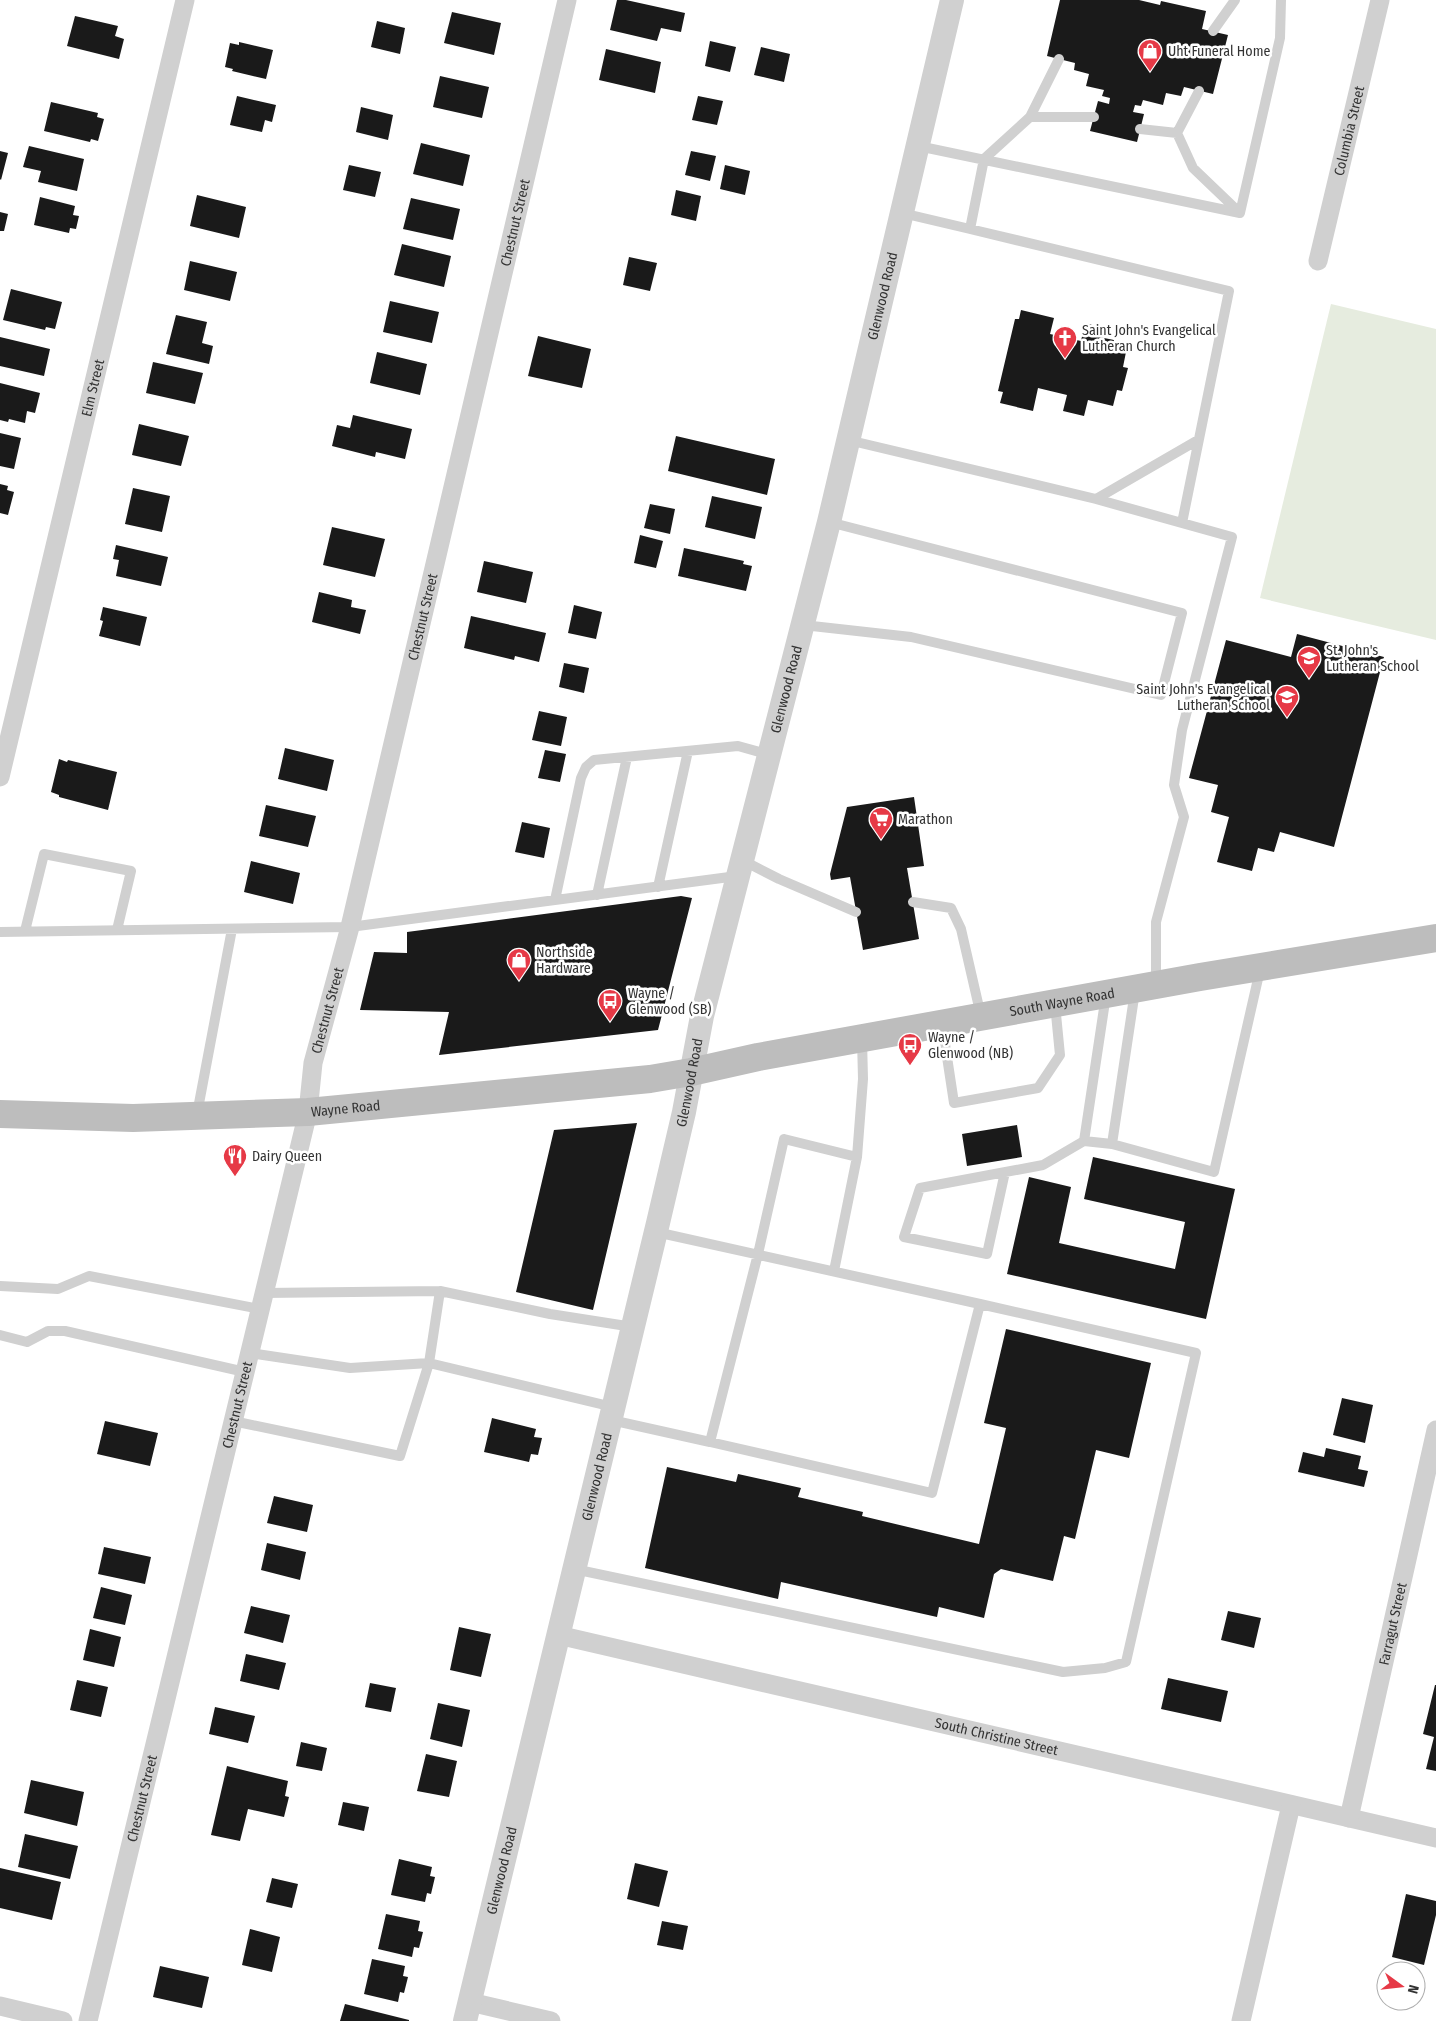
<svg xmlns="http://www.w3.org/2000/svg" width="1436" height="2021" font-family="'Fira Sans Condensed',sans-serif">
<rect width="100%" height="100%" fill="#fff"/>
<path fill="#e6ecdf" d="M 1331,304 L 1436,329 L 1436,640 L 1260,598 Z"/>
<path fill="#1a1a1a" d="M 617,0 L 626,0 L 685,13 L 681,32 L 661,28 L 657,41 L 610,30 Z
M 1060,0 L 1139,0 L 1160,5 L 1161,1 L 1206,11 L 1202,29 L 1228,35 L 1213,94 L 1184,87 L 1181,96 L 1166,93 L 1163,105 L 1143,100 L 1141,106 L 1135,105 L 1133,112 L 1144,114 L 1137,142 L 1090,131 L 1098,101 L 1109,104 L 1110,98 L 1102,96 L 1104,90 L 1086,86 L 1089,74 L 1074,70 L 1075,63 L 1047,56 Z
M 452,12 L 501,23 L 494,55 L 444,43 Z
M 75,16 L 118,26 L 115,36 L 124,39 L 119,59 L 67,46 Z
M 377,21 L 405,28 L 400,54 L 371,47 Z
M 710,41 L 736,47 L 730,72 L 705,66 Z
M 239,42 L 273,50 L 266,79 L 232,71 L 233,69 L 225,67 L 230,43 L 239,45 Z
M 761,47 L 790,54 L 784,82 L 754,75 Z
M 606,49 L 661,62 L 655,93 L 599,80 Z
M 440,76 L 489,87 L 482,118 L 433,107 Z
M 237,96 L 276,105 L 272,122 L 265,120 L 262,132 L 230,125 Z
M 698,96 L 723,101 L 717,125 L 692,120 Z
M 51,102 L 98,113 L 97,117 L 104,119 L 98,141 L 91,139 L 90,142 L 44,131 Z
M 361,107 L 393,115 L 388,140 L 356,132 Z
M 421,143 L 470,155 L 463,186 L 413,174 Z
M 29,146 L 84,159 L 77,191 L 38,182 L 41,171 L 23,167 Z
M 0,151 L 8,153 L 1,180 L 0,179 Z
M 691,151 L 716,156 L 710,181 L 685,175 Z
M 349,165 L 381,172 L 375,197 L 343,190 Z
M 725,165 L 750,171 L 745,195 L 720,189 Z
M 676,190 L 701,196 L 696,221 L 671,215 Z
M 197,195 L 246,207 L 239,238 L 190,226 Z
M 40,197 L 75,206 L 73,215 L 79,216 L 76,229 L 70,228 L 69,233 L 34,225 Z
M 411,198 L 460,209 L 453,240 L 403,229 Z
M 0,212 L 8,214 L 4,231 L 0,231 Z
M 402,244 L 451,256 L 444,287 L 394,275 Z
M 629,257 L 657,263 L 650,291 L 623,285 Z
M 190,261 L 237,272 L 230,301 L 184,290 Z
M 11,289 L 62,302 L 55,329 L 46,327 L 45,330 L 3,320 Z
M 390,301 L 439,312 L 432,343 L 383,332 Z
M 1021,310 L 1054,318 L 1050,334 L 1081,341 L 1085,323 L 1096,326 L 1094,336 L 1114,340 L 1112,348 L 1126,352 L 1123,367 L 1128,368 L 1122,391 L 1117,390 L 1113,406 L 1088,400 L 1084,416 L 1063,411 L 1067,395 L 1038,388 L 1033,411 L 1000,403 L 1003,392 L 998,391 L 1015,319 L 1019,319 Z
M 176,315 L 207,322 L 202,343 L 213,346 L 209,364 L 166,354 Z
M 538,336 L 591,349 L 582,388 L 528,376 Z
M 0,337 L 50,349 L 44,376 L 0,366 Z
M 377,352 L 427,364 L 420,395 L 370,383 Z
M 153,362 L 203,373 L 195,404 L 146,393 Z
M 0,383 L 40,393 L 35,413 L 27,411 L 25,423 L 9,419 L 8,422 L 0,420 Z
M 353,415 L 412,429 L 405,459 L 376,452 L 375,457 L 332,446 L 337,425 L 350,428 Z
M 139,424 L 189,436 L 181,466 L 132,455 Z
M 0,433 L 21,438 L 14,469 L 0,466 Z
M 676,436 L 775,459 L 767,495 L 668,471 Z
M 0,484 L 8,486 L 7,490 L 14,492 L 8,515 L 0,513 Z
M 133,488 L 170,496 L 162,532 L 125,524 Z
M 712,496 L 762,507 L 755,539 L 705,527 Z
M 650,504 L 675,509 L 670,534 L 644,528 Z
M 332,527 L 385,539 L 375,577 L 323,565 Z
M 640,535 L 663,541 L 656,568 L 634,563 Z
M 116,545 L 168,557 L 161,586 L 116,576 L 119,560 L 113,559 Z
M 684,548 L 744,561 L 743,564 L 752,566 L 746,591 L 678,576 Z
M 484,561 L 533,572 L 526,603 L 477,592 Z
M 319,592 L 352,600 L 351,607 L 366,610 L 360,634 L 312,622 Z
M 574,605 L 602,612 L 596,639 L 568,633 Z
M 103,607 L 147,617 L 140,646 L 99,636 L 103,621 L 100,620 Z
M 471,616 L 546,633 L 539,662 L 515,656 L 514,660 L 464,648 Z
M 1297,634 L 1384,657 L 1334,847 L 1280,832 L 1274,852 L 1258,848 L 1252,871 L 1217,862 L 1229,817 L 1211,812 L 1218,785 L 1189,778 L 1226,640 L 1291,657 Z
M 564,663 L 589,668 L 584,693 L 559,687 Z
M 539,711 L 567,717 L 561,746 L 532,740 Z
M 285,748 L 334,760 L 327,791 L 278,779 Z
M 545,750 L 566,754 L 560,782 L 538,778 Z
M 59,759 L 67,762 L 68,760 L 117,772 L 108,810 L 59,797 L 59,795 L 51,792 Z
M 914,797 L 924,866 L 907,868 L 919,939 L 863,950 L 850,877 L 831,880 L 830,874 L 847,807 Z
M 266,805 L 316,816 L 308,847 L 259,836 Z
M 522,822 L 550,828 L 544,858 L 515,852 Z
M 251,861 L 300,873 L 293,904 L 244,892 Z
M 681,896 L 692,898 L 658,1030 L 439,1055 L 449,1012 L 360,1010 L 374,952 L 407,953 L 407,932 Z
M 637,1123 L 593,1310 L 516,1292 L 554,1130 Z
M 1017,1125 L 1022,1157 L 967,1166 L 962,1134 Z
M 1093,1157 L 1235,1189 L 1206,1319 L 1007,1274 L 1029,1177 L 1071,1187 L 1059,1243 L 1175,1269 L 1185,1222 L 1084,1199 Z
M 1006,1329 L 1151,1363 L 1129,1458 L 1096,1450 L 1075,1539 L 1064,1536 L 1053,1581 L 1001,1569 L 994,1574 L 984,1618 L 939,1607 L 937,1617 L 781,1582 L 778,1599 L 645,1568 L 667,1467 L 736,1482 L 738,1474 L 801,1488 L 798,1497 L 863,1512 L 862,1516 L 979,1544 L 1006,1428 L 984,1423 Z
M 1342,1398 L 1373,1405 L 1365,1443 L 1333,1435 Z
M 492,1418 L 536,1429 L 534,1437 L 542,1438 L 538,1455 L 531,1454 L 529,1462 L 484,1452 Z
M 105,1421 L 158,1433 L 150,1466 L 97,1454 Z
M 1326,1448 L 1361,1456 L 1358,1469 L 1368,1471 L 1364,1487 L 1298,1472 L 1303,1452 L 1324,1457 Z
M 274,1496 L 313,1505 L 307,1532 L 267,1523 Z
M 267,1543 L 306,1552 L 300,1580 L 261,1570 Z
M 104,1547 L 151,1557 L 145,1584 L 98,1574 Z
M 101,1587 L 132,1595 L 125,1625 L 93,1618 Z
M 251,1606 L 290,1615 L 283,1643 L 244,1633 Z
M 1228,1611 L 1261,1618 L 1254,1648 L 1221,1640 Z
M 459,1627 L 491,1634 L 481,1677 L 450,1670 Z
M 90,1629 L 121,1637 L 114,1667 L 83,1660 Z
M 246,1654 L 286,1663 L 279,1690 L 240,1681 Z
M 1168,1678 L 1228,1691 L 1221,1722 L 1161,1709 Z
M 77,1680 L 108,1687 L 101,1717 L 70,1710 Z
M 370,1683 L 396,1688 L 391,1712 L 365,1707 Z
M 1435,1685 L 1436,1685 L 1436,1771 L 1426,1769 L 1434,1737 L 1423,1734 Z
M 438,1703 L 470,1710 L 462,1747 L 430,1739 Z
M 215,1707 L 255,1716 L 248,1743 L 209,1734 Z
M 301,1742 L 327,1748 L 322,1771 L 296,1766 Z
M 426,1754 L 457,1761 L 449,1797 L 417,1791 Z
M 227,1766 L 288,1781 L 285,1796 L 289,1797 L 284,1817 L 248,1809 L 240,1841 L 211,1835 Z
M 31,1780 L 84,1792 L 77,1826 L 24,1813 Z
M 343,1802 L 369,1807 L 364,1831 L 338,1825 Z
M 25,1834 L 78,1846 L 70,1879 L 18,1867 Z
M 399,1859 L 432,1867 L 430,1876 L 435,1877 L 431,1894 L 427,1893 L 425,1902 L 391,1895 Z
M 635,1863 L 668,1871 L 659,1907 L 627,1899 Z
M 0,1868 L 61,1882 L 52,1920 L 0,1908 Z
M 272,1878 L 298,1884 L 292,1908 L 266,1902 Z
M 1406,1894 L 1436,1901 L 1436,1915 L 1424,1965 L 1392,1957 Z
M 386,1914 L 420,1921 L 418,1931 L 423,1932 L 419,1948 L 414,1947 L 412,1957 L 378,1949 Z
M 662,1921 L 688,1926 L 683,1950 L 657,1945 Z
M 250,1929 L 280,1937 L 272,1972 L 242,1965 Z
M 372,1959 L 405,1966 L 403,1976 L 408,1977 L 404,1993 L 400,1992 L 398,2002 L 364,1994 Z
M 160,1966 L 209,1977 L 202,2008 L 153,1997 Z
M 345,2004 L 409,2020 L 409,2021 L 340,2021 Z"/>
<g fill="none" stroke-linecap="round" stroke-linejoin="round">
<path stroke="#d0d0d0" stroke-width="10" d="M 1213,31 L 1235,0
M 1059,59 L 1030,117 L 984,159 L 970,229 L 1229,291 L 1182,523
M 1030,117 L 1094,117
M 1140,129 L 1177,133 L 1199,91
M 1177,133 L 1193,168 L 1240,213
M 918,146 L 1240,213 L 1280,38 L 1281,0
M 902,213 L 970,229
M 848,440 L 1096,499 L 1232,537 L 1182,730 L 1174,785 L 1184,817 L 1156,922 L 1156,984
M 1096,499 L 1198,440
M 803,625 L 911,637 L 1161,695 L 1182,613 L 829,522
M 742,860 L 779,879 L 856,912
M 658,887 L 688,751
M 597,895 L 627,757
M 555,900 L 581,778 L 586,767 L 594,760 L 738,746 L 770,755
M 913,902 L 951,908 L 961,929 L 981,1016
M 25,931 L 44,854 L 131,871 L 117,930
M 0,932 L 350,927 L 737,876
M 1106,995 L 1084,1141 L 1112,1144 L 1135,991
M 942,1024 L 954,1103 L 1038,1088 L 1060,1055 L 1055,1004
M 197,1114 L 232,929
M 1112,1144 L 1214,1172 L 1260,970
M 1005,1172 L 987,1254 L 904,1237 L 920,1188 L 1043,1165 L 1084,1141
M 656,1232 L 980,1304 L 932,1493 L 710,1442
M 834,1271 L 857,1157
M 0,1286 L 58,1289 L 89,1276 L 260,1309
M 440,1291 L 429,1363 L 613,1407
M 264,1293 L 440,1291 L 550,1314 L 633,1327
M 0,1335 L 27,1342 L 48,1331 L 65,1331 L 245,1372
M 611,1420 L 710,1442 L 758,1254 L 784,1139 L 857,1157 L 863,1079 L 862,1039
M 233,1421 L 400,1456 L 429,1363 L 350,1368 L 250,1353
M 574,1569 L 1063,1672 L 1105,1668 L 1126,1662 L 1196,1353 L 980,1304"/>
<g stroke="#d0d0d0" stroke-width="19">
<path id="s1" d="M 1318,261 L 1380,0"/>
<path id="s2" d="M 0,777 L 185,0"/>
<path id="s3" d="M 558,1635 L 1436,1838"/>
<path id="s4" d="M 1349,1818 L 1436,1430"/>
<path d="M 470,2002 L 551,2021"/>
<path d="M 0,2006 L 63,2021"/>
<path id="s5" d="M 88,2021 L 308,1112 L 313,1063 L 350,927 L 567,0"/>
<path d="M 1241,2021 L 1291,1805"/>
</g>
<path stroke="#d0d0d0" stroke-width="24" id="s6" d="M 465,2021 L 658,1223 L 684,1112 L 702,1016 L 829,522 L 952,0"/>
<path stroke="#bdbdbd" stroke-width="28" id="s7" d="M 0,1114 L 133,1118 L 308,1112 L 650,1079 L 691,1072 L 758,1057 L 1200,977 L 1436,938"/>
</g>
<defs>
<g id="shop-pin" transform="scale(1.25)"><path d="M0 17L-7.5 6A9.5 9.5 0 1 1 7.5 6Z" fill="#e63946" stroke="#fff"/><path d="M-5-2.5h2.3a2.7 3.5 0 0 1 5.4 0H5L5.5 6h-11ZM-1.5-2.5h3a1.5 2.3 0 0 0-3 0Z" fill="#fff"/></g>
<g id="church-pin" transform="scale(1.25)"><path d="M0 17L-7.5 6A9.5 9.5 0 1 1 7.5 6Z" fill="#e63946" stroke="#fff"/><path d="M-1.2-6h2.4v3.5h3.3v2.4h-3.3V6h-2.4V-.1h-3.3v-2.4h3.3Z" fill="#fff"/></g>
<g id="school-pin" transform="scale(1.25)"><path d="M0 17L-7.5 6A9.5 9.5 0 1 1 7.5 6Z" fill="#e63946" stroke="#fff"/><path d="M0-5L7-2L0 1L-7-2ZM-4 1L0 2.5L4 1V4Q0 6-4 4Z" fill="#fff"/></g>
<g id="supermarket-pin" transform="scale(1.25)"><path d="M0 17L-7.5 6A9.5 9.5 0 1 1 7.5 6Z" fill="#e63946" stroke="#fff"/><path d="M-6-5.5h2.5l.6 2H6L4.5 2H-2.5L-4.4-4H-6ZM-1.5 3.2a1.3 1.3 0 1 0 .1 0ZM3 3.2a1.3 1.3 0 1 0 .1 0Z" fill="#fff"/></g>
<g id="bus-pin" transform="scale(1.25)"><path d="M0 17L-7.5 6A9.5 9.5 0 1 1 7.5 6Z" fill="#e63946" stroke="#fff"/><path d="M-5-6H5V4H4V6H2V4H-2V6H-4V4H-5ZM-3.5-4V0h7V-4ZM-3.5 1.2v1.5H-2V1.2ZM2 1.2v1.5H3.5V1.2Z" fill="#fff"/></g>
<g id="restaurant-pin" transform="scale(1.25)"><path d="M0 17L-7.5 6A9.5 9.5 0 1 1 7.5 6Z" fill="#e63946" stroke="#fff"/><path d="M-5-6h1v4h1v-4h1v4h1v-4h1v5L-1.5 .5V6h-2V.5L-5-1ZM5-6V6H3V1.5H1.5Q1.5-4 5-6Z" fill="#fff"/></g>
</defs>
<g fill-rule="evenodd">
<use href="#shop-pin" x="1150" y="51"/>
<use href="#church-pin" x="1065" y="338"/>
<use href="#school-pin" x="1309" y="658"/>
<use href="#school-pin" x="1287" y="697"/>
<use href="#supermarket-pin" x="881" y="819"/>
<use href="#shop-pin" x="519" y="960"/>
<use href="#bus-pin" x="610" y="1001"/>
<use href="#bus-pin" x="910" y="1045"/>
<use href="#restaurant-pin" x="235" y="1156"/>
</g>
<g text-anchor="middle" stroke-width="5" stroke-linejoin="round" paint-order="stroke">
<g font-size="14" fill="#333" stroke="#fff" text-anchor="start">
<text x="1168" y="56">Uht Funeral Home</text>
<text x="1082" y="335">Saint John's Evangelical<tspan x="1082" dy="16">Lutheran Church</tspan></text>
<text x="1326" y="655">St. John's<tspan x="1326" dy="16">Lutheran School</tspan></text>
<text x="1270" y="694" text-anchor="end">Saint John's Evangelical<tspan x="1270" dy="16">Lutheran School</tspan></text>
<text x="898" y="824">Marathon</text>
<text x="536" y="957">Northside<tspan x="536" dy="16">Hardware</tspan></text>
<text x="628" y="998">Wayne /<tspan x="628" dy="16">Glenwood (SB)</tspan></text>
<text x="928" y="1042">Wayne /<tspan x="928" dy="16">Glenwood (NB)</tspan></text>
<text x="252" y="1161">Dairy Queen</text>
</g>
<g font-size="14" fill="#333" stroke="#fff">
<text dy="5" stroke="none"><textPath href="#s1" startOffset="134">Columbia Street</textPath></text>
<text dy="5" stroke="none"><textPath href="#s5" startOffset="1849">Chestnut Street</textPath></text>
<text dy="5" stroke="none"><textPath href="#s6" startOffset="1775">Glenwood Road</textPath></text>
<text dy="5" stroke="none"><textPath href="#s2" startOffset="400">Elm Street</textPath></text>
<text dy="5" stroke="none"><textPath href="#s5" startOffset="1444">Chestnut Street</textPath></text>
<text dy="5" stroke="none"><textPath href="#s6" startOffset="1370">Glenwood Road</textPath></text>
<text dy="5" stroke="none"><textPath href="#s7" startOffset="1071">South Wayne Road</textPath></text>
<text dy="5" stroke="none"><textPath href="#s5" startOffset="1039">Chestnut Street</textPath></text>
<text dy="5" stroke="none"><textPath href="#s6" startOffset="965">Glenwood Road</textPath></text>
<text dy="5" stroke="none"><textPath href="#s7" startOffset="346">Wayne Road</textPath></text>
<text dy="5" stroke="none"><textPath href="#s5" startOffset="634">Chestnut Street</textPath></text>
<text dy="5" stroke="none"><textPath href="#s6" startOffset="560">Glenwood Road</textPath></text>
<text dy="5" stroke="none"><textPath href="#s4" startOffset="199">Farragut Street</textPath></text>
<text dy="5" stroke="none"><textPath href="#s3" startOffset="450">South Christine Street</textPath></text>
<text dy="5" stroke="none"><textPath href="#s5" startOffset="229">Chestnut Street</textPath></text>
<text dy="5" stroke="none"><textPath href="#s6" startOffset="155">Glenwood Road</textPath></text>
</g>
</g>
<g transform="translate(1401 1986) rotate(105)"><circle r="24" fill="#ffffff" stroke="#adadad"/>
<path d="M0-4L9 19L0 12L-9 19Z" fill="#e63946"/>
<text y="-8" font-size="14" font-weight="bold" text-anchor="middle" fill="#333333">N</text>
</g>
</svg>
